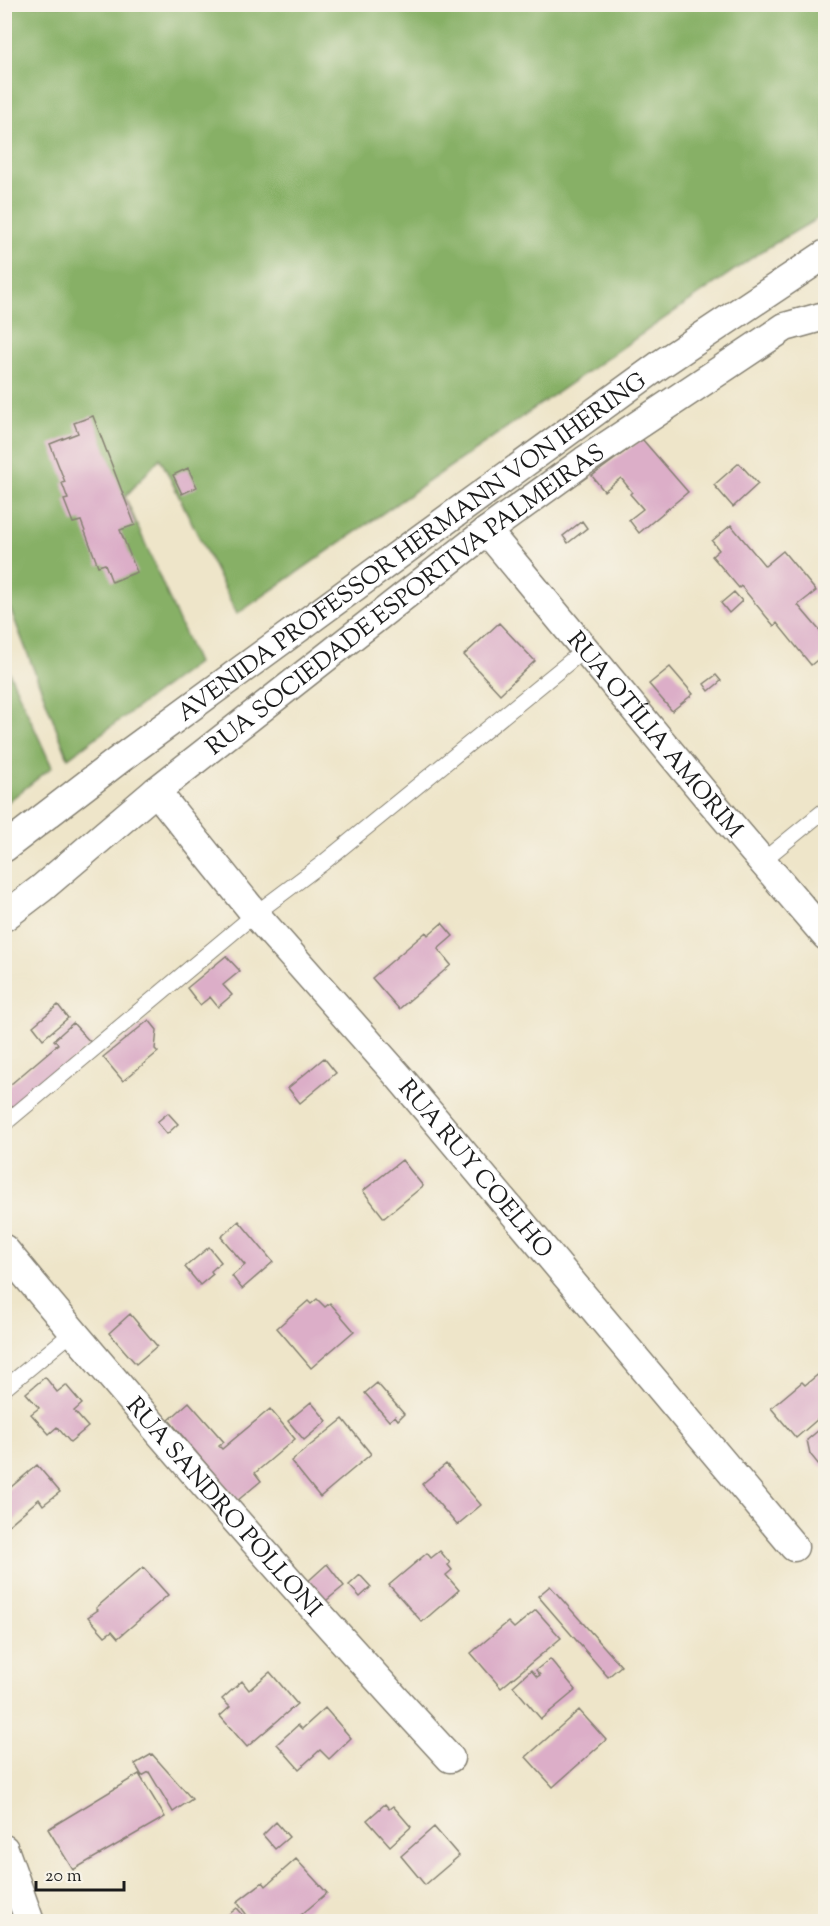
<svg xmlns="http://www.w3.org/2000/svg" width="830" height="1926" font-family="'Sorts Mill Goudy',serif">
<rect width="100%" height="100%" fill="#f7f3e8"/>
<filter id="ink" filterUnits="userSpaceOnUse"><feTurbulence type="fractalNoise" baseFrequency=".0167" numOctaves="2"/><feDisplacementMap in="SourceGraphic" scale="12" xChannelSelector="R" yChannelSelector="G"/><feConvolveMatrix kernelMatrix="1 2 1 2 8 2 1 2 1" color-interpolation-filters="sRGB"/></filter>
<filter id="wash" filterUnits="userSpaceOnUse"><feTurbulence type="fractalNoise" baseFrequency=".008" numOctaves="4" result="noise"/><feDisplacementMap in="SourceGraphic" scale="24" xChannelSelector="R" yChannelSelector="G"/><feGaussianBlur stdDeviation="1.35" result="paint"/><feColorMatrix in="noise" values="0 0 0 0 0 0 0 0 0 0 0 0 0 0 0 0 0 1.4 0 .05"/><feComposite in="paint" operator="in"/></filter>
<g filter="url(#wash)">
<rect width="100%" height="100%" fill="#eee5c9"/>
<path fill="#87b066" stroke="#526641" stroke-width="1.5" d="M 5,5 L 825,5 L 825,214 L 762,251 L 237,614 L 160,458 L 125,497 L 197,663 L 68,758 L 5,595 Z
M 5,663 L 52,767 L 5,804 L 4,804 Z"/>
<g id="blocks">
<path fill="#dcaec8" d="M 93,416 L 135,525 L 120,530 L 137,572 L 112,582 L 105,564 L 98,566 L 81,521 L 73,523 L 64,500 L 68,499 L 62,483 L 65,482 L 50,444 L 78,433 L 74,423 Z
M 642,439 L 688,492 L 639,533 L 629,520 L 643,509 L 630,494 L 632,492 L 621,478 L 604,491 L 592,476 Z
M 739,463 L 758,484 L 733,507 L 714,485 Z
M 188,468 L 197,487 L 182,494 L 173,475 Z
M 582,521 L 587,528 L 568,543 L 563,536 Z
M 731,525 L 765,566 L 783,551 L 816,591 L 798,605 L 826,638 L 826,653 L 811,665 L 777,623 L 774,626 L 741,586 L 739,588 L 712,556 L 719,550 L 712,541 Z
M 734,592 L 742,601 L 729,613 L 721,603 Z
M 499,623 L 535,661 L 500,694 L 464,655 Z
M 670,667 L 693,694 L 672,711 L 649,684 Z
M 716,675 L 721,681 L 709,691 L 704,684 Z
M 442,923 L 453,936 L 438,949 L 451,965 L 399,1009 L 372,978 L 426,932 L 428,935 Z
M 226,956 L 240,971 L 223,985 L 232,995 L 218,1007 L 210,997 L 200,1005 L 187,988 Z
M 58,1005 L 68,1018 L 43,1039 L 33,1026 Z
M 149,1020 L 157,1030 L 155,1049 L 158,1052 L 123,1081 L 103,1057 Z
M 73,1023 L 92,1044 L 4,1120 L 4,1090 L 58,1044 L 54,1040 Z
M 324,1058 L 336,1073 L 300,1103 L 288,1088 Z
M 168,1113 L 178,1124 L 167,1134 L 157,1122 Z
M 402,1160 L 423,1186 L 384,1218 L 363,1191 Z
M 239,1221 L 273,1262 L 242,1289 L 232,1276 L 245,1265 L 221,1237 Z
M 209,1247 L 221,1262 L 211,1271 L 213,1274 L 200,1285 L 185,1267 Z
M 317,1299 L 325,1307 L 330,1303 L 354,1331 L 311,1368 L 277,1328 L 308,1301 L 311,1304 Z
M 130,1314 L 157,1346 L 136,1364 L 109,1333 Z
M 826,1368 L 826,1412 L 796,1438 L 771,1408 L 802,1382 L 805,1385 Z
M 45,1377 L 57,1392 L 66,1385 L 82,1404 L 74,1411 L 88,1427 L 70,1442 L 57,1427 L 49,1434 L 31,1414 L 39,1408 L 26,1393 Z
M 377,1383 L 404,1414 L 398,1420 L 395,1416 L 389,1421 L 365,1393 Z
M 189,1402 L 224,1442 L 219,1446 L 222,1449 L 270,1409 L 295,1439 L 255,1473 L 261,1481 L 237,1501 L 169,1420 Z
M 311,1402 L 327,1421 L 304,1440 L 288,1421 Z
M 343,1419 L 371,1454 L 320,1497 L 291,1461 Z
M 826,1424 L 826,1468 L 819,1465 L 810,1454 L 807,1440 Z
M 446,1464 L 481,1505 L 457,1525 L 422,1484 Z
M 37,1465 L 60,1492 L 43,1505 L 39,1499 L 4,1529 L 4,1493 Z
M 440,1551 L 450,1563 L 448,1565 L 452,1570 L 446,1575 L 459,1590 L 422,1622 L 389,1585 L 427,1553 L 431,1558 Z
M 327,1564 L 344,1586 L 322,1604 L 305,1584 Z
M 143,1567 L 168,1595 L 118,1638 L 112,1631 L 105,1636 L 88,1617 L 98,1610 L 96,1608 Z
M 360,1575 L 371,1587 L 360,1597 L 349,1585 Z
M 550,1586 L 621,1666 L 608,1677 L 538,1596 Z
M 536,1610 L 561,1638 L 501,1688 L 471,1653 L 508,1622 L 514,1628 Z
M 550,1659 L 576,1690 L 541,1719 L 513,1686 L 531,1670 L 537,1677 L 540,1675 L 536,1670 Z
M 270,1672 L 297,1704 L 247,1747 L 220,1716 L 230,1707 L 222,1699 L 242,1681 L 249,1690 Z
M 325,1708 L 351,1738 L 329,1759 L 320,1750 L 299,1769 L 277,1744 L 298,1725 L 302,1729 Z
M 579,1710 L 606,1740 L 553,1787 L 526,1757 Z
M 152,1754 L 192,1799 L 173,1812 L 149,1772 L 142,1776 L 135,1764 Z
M 139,1774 L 165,1817 L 73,1870 L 48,1829 Z
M 385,1804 L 389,1809 L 393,1806 L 411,1827 L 390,1846 L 367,1820 Z
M 276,1822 L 289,1837 L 275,1849 L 263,1835 Z
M 434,1827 L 459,1856 L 425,1885 L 401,1856 Z
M 296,1859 L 327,1893 L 295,1920 L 297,1922 L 252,1922 L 237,1902 L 263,1882 L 266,1886 Z
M 237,1908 L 244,1916 L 237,1922 L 219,1922 Z"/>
</g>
</g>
<g filter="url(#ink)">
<use href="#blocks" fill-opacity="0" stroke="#858072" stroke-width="1.5"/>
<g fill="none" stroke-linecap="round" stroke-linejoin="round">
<g stroke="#858072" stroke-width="17">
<path id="service" d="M 761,862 L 826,809
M 4,1124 L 255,914 L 323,863 L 584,650
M 4,1389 L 73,1332"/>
</g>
<g stroke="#858072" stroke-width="31">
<g id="minor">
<path id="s1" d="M 487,531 L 709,799 L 826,936"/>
<path id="s2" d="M 156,791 L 255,914 L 401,1079 L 794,1547"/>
<path id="s3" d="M 4,848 L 120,759 L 420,539 L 661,364 L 826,254"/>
<path id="s4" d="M 4,917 L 42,888 L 156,791 L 487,531 L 584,461 L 785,327 L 821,317 L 826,318"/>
<path id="s5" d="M 4,1249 C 148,1423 297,1592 450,1758"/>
<path d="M 4,1849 L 30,1922"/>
</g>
</g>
<use href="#service" stroke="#fff" stroke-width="15"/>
<use href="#minor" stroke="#fff" stroke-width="28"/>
</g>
</g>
<g text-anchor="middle" stroke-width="4.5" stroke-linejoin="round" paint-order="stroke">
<g font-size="24" fill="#1c1c1c" stroke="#f7f3e8">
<text dy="8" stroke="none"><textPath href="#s3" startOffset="507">AVENIDA PROFESSOR HERMANN VON IHERING</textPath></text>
<text dy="8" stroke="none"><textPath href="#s4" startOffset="512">RUA SOCIEDADE ESPORTIVA PALMEIRAS</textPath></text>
<text dy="8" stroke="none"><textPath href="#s1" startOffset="264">RUA OTÍLIA AMORIM</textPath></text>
<text dy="8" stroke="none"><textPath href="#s2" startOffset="495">RUA RUY COELHO</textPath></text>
<text dy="8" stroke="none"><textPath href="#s5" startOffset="339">RUA SANDRO POLLONI</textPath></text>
</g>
</g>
<rect width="830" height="1926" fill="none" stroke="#f7f3e8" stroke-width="24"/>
<path d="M36 1881v9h88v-9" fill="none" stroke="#1c1c1c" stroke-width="3"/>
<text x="45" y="1881" font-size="18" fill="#1c1c1c" stroke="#f7f3e8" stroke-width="4.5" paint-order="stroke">20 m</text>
</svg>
